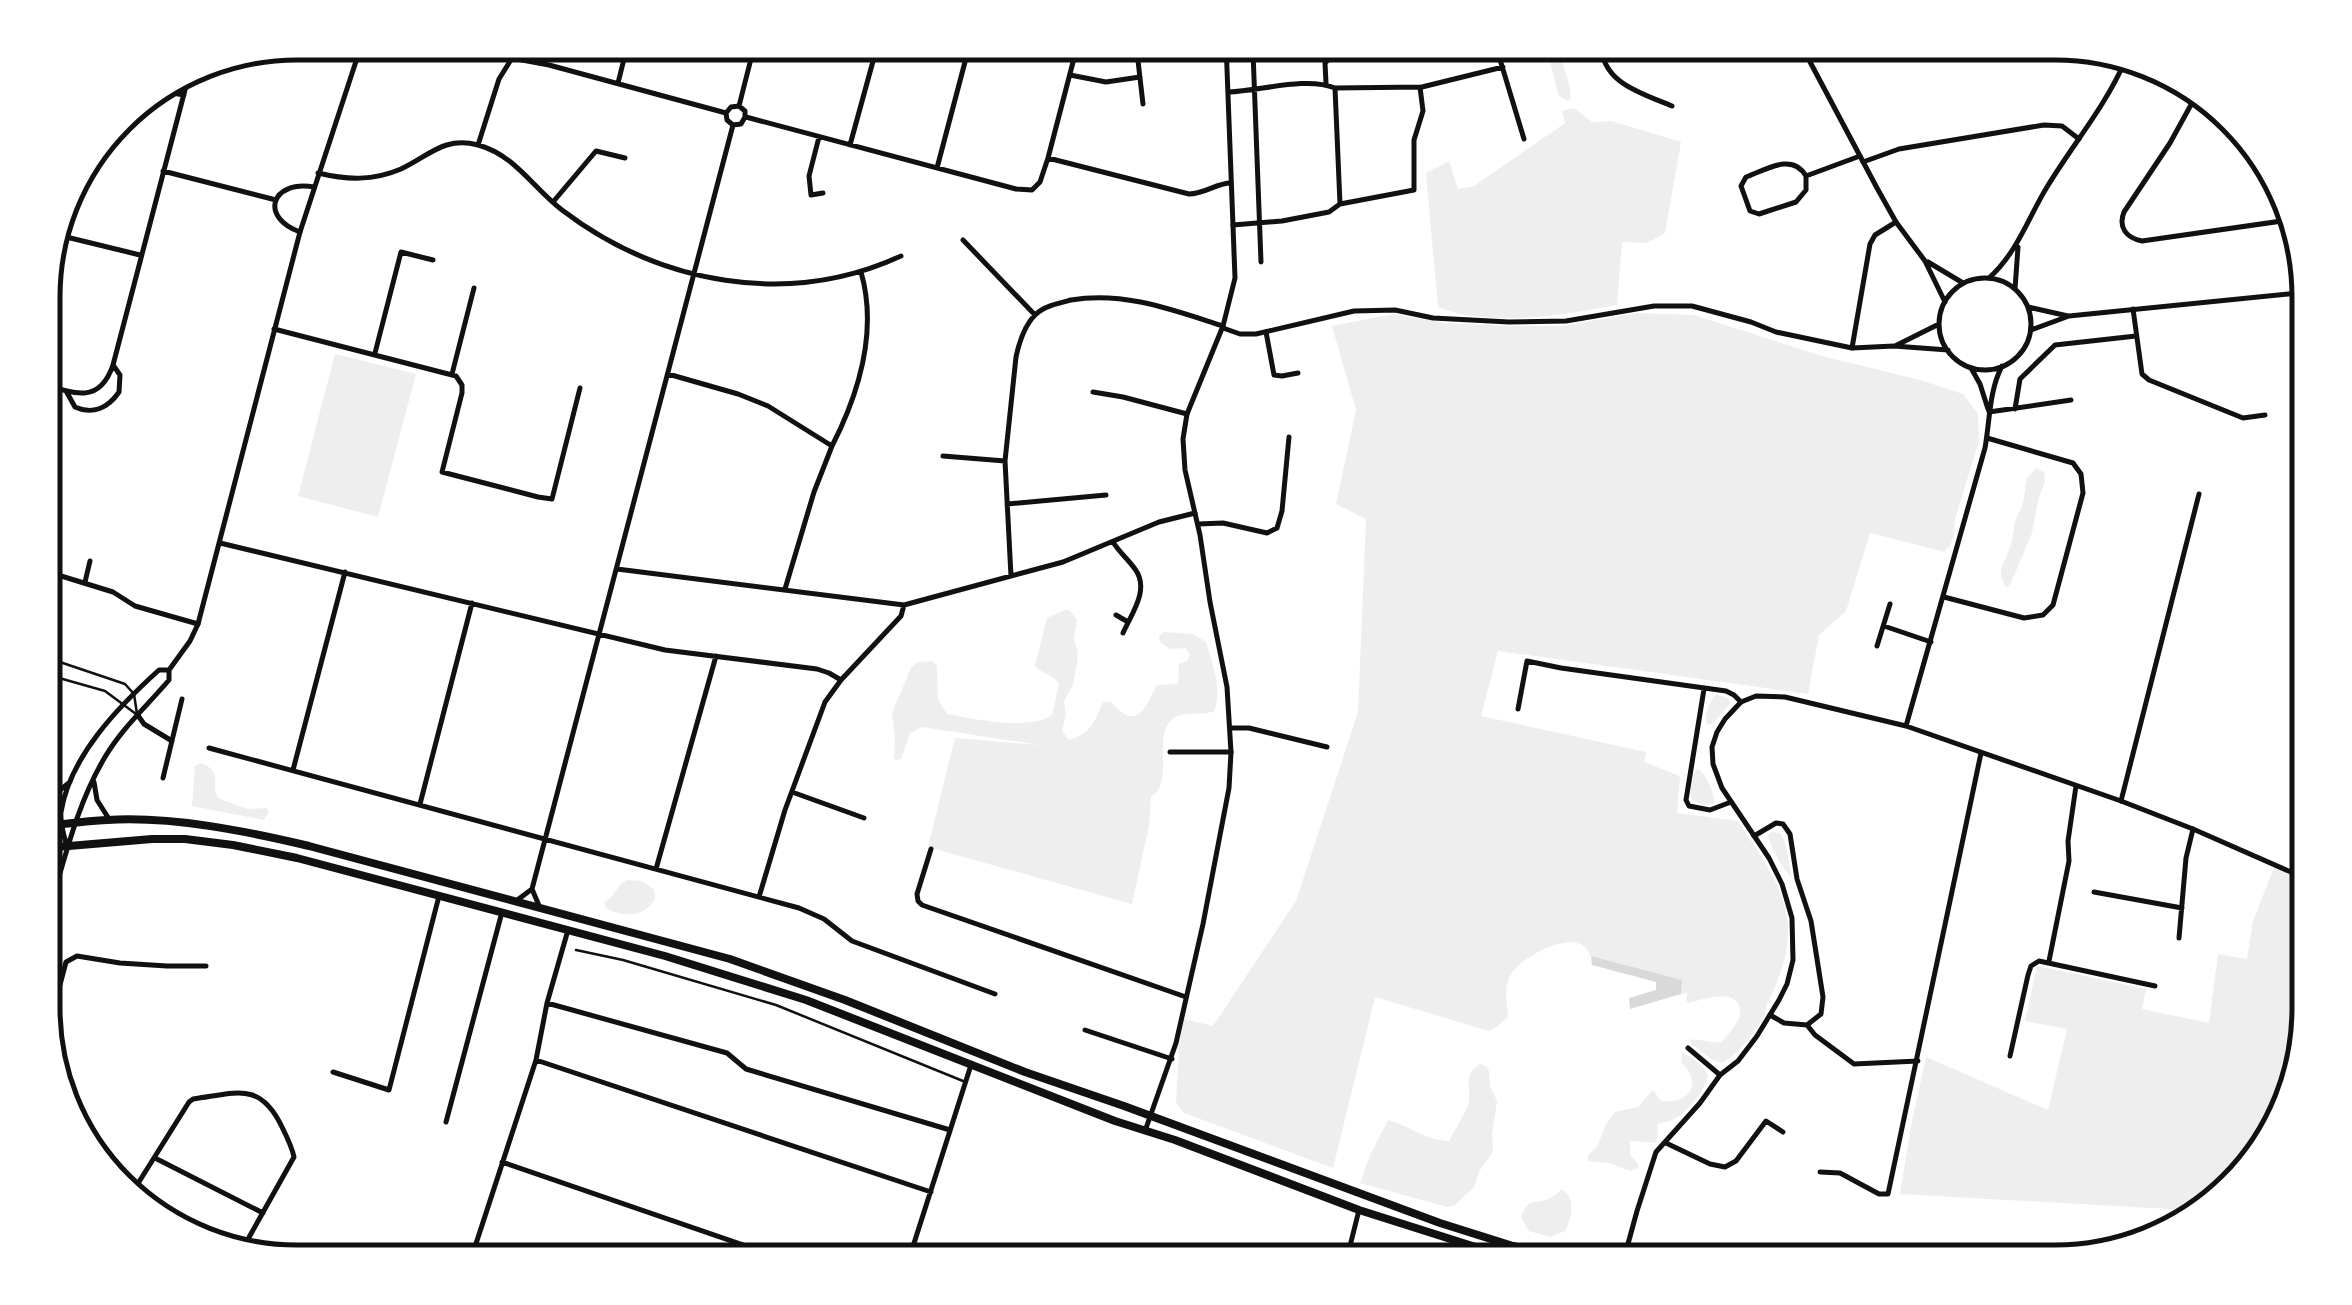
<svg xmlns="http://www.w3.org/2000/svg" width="2352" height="1305" font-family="'Work Sans',sans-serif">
<rect width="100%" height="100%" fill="#fff"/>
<path fill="#eee" d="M 1546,43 L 1558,43 C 1560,62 1570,78 1571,98 L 1567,101 L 1558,95 Z
M 1574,108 L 1592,122 L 1611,121 L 1681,142 L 1665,233 L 1647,243 L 1622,242 L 1617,305 C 1563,315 1490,328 1438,307 L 1426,173 L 1449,161 L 1458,189 L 1474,186 L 1565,123 L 1562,111 Z
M 1637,313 L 1694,315 L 1822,356 L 1920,380 L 1963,394 L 1978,414 L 1979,441 L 1955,519 L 1954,535 L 1949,548 L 1946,548 L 1945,552 L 1870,533 L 1846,611 L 1819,635 L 1808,694 L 1498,651 L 1481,716 L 1646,752 L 1644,762 L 1680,776 L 1677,813 L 1738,821 C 1783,889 1808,922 1768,1002 C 1766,1006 1766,1011 1764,1016 C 1758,1030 1736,1056 1722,1063 L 1713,1060 L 1691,1044 L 1690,1040 C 1699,1038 1711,1044 1722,1042 C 1728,1034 1740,1022 1740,1012 C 1740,986 1703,999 1689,1003 L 1686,1000 L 1687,993 L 1681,994 L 1681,980 L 1591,956 C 1588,951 1585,946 1580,944 C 1563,936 1525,956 1514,970 C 1502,985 1507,1000 1508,1017 L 1498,1026 L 1489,1031 L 1375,997 L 1333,1168 L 1184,1113 L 1176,1102 L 1181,1018 L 1213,1026 L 1296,901 L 1358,712 L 1366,519 L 1336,504 L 1356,410 L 1332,326 L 1394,314 L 1446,323 L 1510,326 L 1561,326 Z
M 335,354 L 416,374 L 378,517 L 298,496 Z
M 2036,468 L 2044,472 L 2045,482 L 2039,497 L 2032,533 L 2011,583 L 2006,588 L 2001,577 L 2001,569 L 2011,545 L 2015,522 L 2023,503 L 2027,478 Z
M 1065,610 L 1069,610 L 1077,620 L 1074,640 L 1078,652 L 1077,663 L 1073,685 L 1064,701 L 1066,715 L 1062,731 L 1069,740 C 1093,732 1094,722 1103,702 L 1111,702 C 1138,733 1145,707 1157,685 L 1178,684 L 1179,664 L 1187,661 L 1190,654 L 1185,648 L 1170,649 L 1160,642 L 1159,636 L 1164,632 L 1193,634 L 1206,642 C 1212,663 1223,690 1214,711 C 1202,716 1186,711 1175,717 C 1150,732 1176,781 1151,797 L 1149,826 L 1132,904 L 928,847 L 955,738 L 1040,745 L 922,727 L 910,733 L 901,759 L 896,760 L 894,758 L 895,737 L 892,713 L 911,668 L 918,662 L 932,661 L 937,666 L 938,700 L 947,714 C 974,719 1029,731 1052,715 L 1059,684 C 1053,674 1042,674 1035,666 L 1047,618 Z
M 1716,694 L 1729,699 L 1731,703 L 1712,724 L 1708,725 C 1703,717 1709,700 1716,694 Z
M 201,763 C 224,772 210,783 218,798 L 247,809 L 266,808 L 269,811 L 264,820 L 192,806 L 195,766 Z
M 1697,769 C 1706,772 1715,794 1714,804 L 1703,805 L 1692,799 C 1689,791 1692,776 1697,769 Z
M 1772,832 L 1780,833 L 1785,842 L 1792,877 C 1783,871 1770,846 1768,835 Z
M 2275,865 L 2309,883 L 2309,1024 L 2276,1135 L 2205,1211 L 1900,1194 L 1911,1126 L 1926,1057 L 2048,1110 L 2067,1029 L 2025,1021 L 2037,966 L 2146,989 L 2142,1009 L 2209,1023 L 2218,954 L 2247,959 L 2253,921 Z
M 627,880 L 641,881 L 654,889 L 655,899 C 644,918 622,918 605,907 L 604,902 C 615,897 617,884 627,880 Z
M 1682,1053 C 1693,1056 1703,1066 1708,1076 C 1704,1091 1687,1114 1672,1120 C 1667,1122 1661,1122 1657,1125 L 1658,1134 L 1655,1143 L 1630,1141 L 1630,1155 L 1638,1164 L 1638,1168 L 1630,1171 L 1609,1163 L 1588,1161 L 1588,1155 L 1597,1147 L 1607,1122 L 1615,1112 L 1638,1107 L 1652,1091 L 1654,1091 L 1661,1101 C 1690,1105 1703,1083 1681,1062 Z
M 1480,1064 L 1487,1067 L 1489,1071 L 1490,1086 L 1497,1101 L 1492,1134 L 1493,1152 L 1480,1170 L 1474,1187 L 1454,1206 L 1447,1207 L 1360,1183 L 1370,1155 L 1388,1120 C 1409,1126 1426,1140 1449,1141 C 1453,1134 1468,1108 1469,1102 C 1471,1085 1462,1076 1480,1064 Z
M 1562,1189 C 1576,1199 1572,1217 1565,1231 L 1550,1237 L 1529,1231 L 1521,1217 C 1529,1195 1536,1206 1550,1198 C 1555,1196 1558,1192 1562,1189 Z"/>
<path fill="#d9d9d9" d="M 1591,956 L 1682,980 L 1681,994 L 1630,1009 L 1629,998 L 1656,990 L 1656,982 L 1592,965 Z"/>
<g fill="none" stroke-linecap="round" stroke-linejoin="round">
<path stroke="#111" stroke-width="2.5" d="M 45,657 L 125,684 L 134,694 L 137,714
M 45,674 L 105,691 L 136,714
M 576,950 L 623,960 L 776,1005 L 963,1081"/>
<path stroke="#111" stroke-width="5" d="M 1495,43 L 1524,139
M 1601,43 C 1601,83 1641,93 1672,106
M 478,52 L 549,65 L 726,113
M 1137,52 L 1143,104
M 1253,52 L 1261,262
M 1070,75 L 1106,82 L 1140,77
M 618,83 L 628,43
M 1326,83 L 1325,63 L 1333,55 L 1368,46
M 1335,88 L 1340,204
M 155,90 L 184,95
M 1229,92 C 1260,91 1306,76 1335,88 L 1422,87 L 1503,67
M 2198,92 L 2170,143 L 2124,212 C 2118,227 2126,238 2142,241 L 2289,220
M 739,106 L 755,43
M 746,117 L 1016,189 L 1032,190 L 1040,182 L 1048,158 L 1078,43
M 819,137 L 809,176 L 811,195 L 823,193
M 478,145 L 499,79 L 512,58 L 511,43
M 850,145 L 878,43
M 1048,158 L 1189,194 C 1205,194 1216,183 1231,183
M 1863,162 L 1899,149 L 2044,125 L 2062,126 L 2079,139
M 937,168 L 970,43
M 163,171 L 276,200
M 318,173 C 347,180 373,181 401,169 C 429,156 444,136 478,145 C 515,155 533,188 562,210 C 659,284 788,308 901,256
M 1806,176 C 1792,152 1766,170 1746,177 L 1741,186 L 1750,211 L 1759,214 L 1796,202 L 1806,190 L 1806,176 L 1860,156
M 553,202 L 596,151 L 625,158
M 1233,225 L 1282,221 L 1329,212 L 1340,204 L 1414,190 L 1414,140 L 1423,111 L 1420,87
M 300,232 C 260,218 270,180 314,187
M 54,234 L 140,255
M 963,240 L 1035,315
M 2307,292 L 2309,314
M 2133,309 L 2142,374 L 2149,380 L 2243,418 L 2265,415
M 274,329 L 456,376 L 462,385 L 462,393 L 442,472 L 538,497 L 552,499 L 580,388
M 1266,332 L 1274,375 L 1282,376 L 1298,373
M 1852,348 L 1870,244 L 1875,235 L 1896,222
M 375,353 L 401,252 L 433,260
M 452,374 L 474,288
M 668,374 L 738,394 L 768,406 L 832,446 L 814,492 L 785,589
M 45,384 C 76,395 100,403 113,365
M 66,391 L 75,407 C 93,415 108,408 119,392 L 120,375 L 113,365 L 191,67
M 1093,392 L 1123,397 L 1187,414
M 2015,409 L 2020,379 L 2055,345 L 2136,336
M 1989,412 L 2071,400
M 832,446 C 859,393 878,331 861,272
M 943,456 L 1005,461
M 1007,504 L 1106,495
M 1198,524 L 1223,523 L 1267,533 L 1277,528 L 1282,511 L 1289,437
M 1113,542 C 1119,552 1128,559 1135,569 C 1150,589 1132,613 1123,633
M 220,543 L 665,650 L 817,669 L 829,673 L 841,680
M 617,569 L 904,605 L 1063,562 L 1159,522 L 1195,513
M 45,571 L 113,592 L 135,606 L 198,624
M 1011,576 L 1005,461 L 1016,357 C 1019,343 1025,325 1035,315 C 1044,306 1059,303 1071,300 C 1124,291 1173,310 1223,326
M 85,582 L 90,561
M 1944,597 L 2024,618 L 2043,615 L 2053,605 L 2083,493 L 2081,474 L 2073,463 L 1987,438
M 1116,615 L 1128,622
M 1884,626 L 1931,642
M 1877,646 L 1890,604
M 1704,689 L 1686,800 L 1689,806 L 1710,810 L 1731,802
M 1518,709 L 1527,661 L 1561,668 L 1726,691 L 1734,695 L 1741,702
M 137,714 L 144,724 L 172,741
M 1231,728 L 1249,728 L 1327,747
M 209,748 L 799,908 L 824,919 L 852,941 L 995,994
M 1170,752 L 1231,752
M 293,770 L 345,572
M 163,778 L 182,699
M 792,792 L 864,818
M 2121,801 L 2199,494
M 420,804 L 472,603
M 1754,836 L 1776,823 L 1783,824 L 1790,834 L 1797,879 L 1811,921 L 1823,997 L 1821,1014 L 1807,1025 L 1784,1023 L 1770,1015
M 931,849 L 917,894 L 918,901 L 922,905 L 1186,997
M 656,869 L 716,656
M 532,889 L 540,908
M 2094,892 L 2182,908
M 759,897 L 785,810 L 825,702 L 841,680 L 901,616 L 904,605
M 516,901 L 532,889 L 733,125 L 727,120 L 726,113 L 731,107 L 739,106 L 745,111 L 745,117 L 741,124 L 733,125
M 2179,938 L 2186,858 L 2193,829
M 2049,961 L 2069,861 L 2068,841 L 2076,786
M 45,999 L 56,1002
M 547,1003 L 727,1053 L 746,1069 L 950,1130
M 1807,1025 L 1815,1035 L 1854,1064 L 1918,1061
M 1085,1030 L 1172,1059
M 46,1038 L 66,962 L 77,956 L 120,963 L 167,966 L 206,966
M 1688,1048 L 1720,1075
M 2010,1056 L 2028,975 L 2031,966 L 2039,961 L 2155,986
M 536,1060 L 931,1192
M 333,1072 L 389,1090 L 439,896
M 446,1122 L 502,912
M 1666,1143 L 1710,1164 L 1725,1167 L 1736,1161 L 1766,1121 L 1783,1132
M 155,1158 L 263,1213
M 502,1162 L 793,1262
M 1820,1172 L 1840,1173 L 1879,1194 L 1888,1194 C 1920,1047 1950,900 1981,753
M 132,1193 L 189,1102 L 193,1099 C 237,1093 260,1081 282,1127 C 287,1137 292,1147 294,1157 L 243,1248
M 2042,1254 L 2066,1255
M 470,1262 L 536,1060 L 547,1003 L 568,930
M 908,1262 L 971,1065
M 1346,1262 L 1359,1210
M 2066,1262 L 2066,1255 L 2090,1256"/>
<path stroke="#111" stroke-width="5" d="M 1800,43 L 1877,188 L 1896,222 L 1925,261 L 1945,302
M 1928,262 L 1963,283
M 1989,278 C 2017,253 2028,218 2047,187 C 2073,144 2105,107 2125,61
M1939 324a46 46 0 1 1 92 0a46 46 0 1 1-92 0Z
M 2015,289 L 2018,247
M 2028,307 L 2068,316
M 1223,328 L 1240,334 L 1256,334 L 1354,311 L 1395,310 L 1433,318 L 1509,322 L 1566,321 L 1654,306 L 1692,306 L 1751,322 L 1776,332 L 1852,348 L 1894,346 L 1948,350
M 2031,330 L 2069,316 L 2309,292
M 1897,345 L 1939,324
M 1971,368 L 1980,384 L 1988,409
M 1906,726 L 1985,448 C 1990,420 1989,391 2002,366
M 94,782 L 97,800 L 109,819
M 45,802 L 70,782
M 66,843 C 63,833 60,823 61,812 C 70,756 119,706 159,670 L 169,670
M 45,924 C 63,868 74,809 105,757 C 122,728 147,706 169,680 L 169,670 L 190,641 L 198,624 L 300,232 L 362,43
M 1145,1131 L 1176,1043 L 1203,924 L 1229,788 L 1231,752 L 1227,687 L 1210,602 L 1200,535 L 1185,470 L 1183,439 L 1187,414 L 1223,326 L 1235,278 L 1226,43
M 1623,1262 L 1637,1211 L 1656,1152 L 1700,1103 L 1720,1075 L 1738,1061 L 1757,1036 L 1779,1000 L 1787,984 L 1793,960 L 1792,918 L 1782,884 L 1769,858 L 1722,788 L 1713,764 L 1712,747 L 1717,732 L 1725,719 L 1741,702 L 1756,696 L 1785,697 L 1906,726 L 2121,801 L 2193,829 L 2309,880"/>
<path stroke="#111" stroke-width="8" d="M 45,826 C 65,824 86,821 107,820 C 172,816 246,831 309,846 L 730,959 L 845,1000 L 1025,1072 L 1124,1106 L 1440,1223 L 1513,1246 L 1580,1262
M 45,848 L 152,839 L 185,839 L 233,845 L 297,858 L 665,956 L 806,1000 L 1115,1121 L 1175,1140 L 1359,1210 L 1523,1262"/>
</g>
<path d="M0 0H2352V1305H0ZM297 60H2055A237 237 0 0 1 2292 297V1008A237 237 0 0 1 2055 1245H297A237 237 0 0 1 60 1008V297A237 237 0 0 1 297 60Z" fill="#fff" fill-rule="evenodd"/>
<path fill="none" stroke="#111" stroke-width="5" d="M297 60H2055A237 237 0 0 1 2292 297V1008A237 237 0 0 1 2055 1245H297A237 237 0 0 1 60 1008V297A237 237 0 0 1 297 60Z"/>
</svg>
